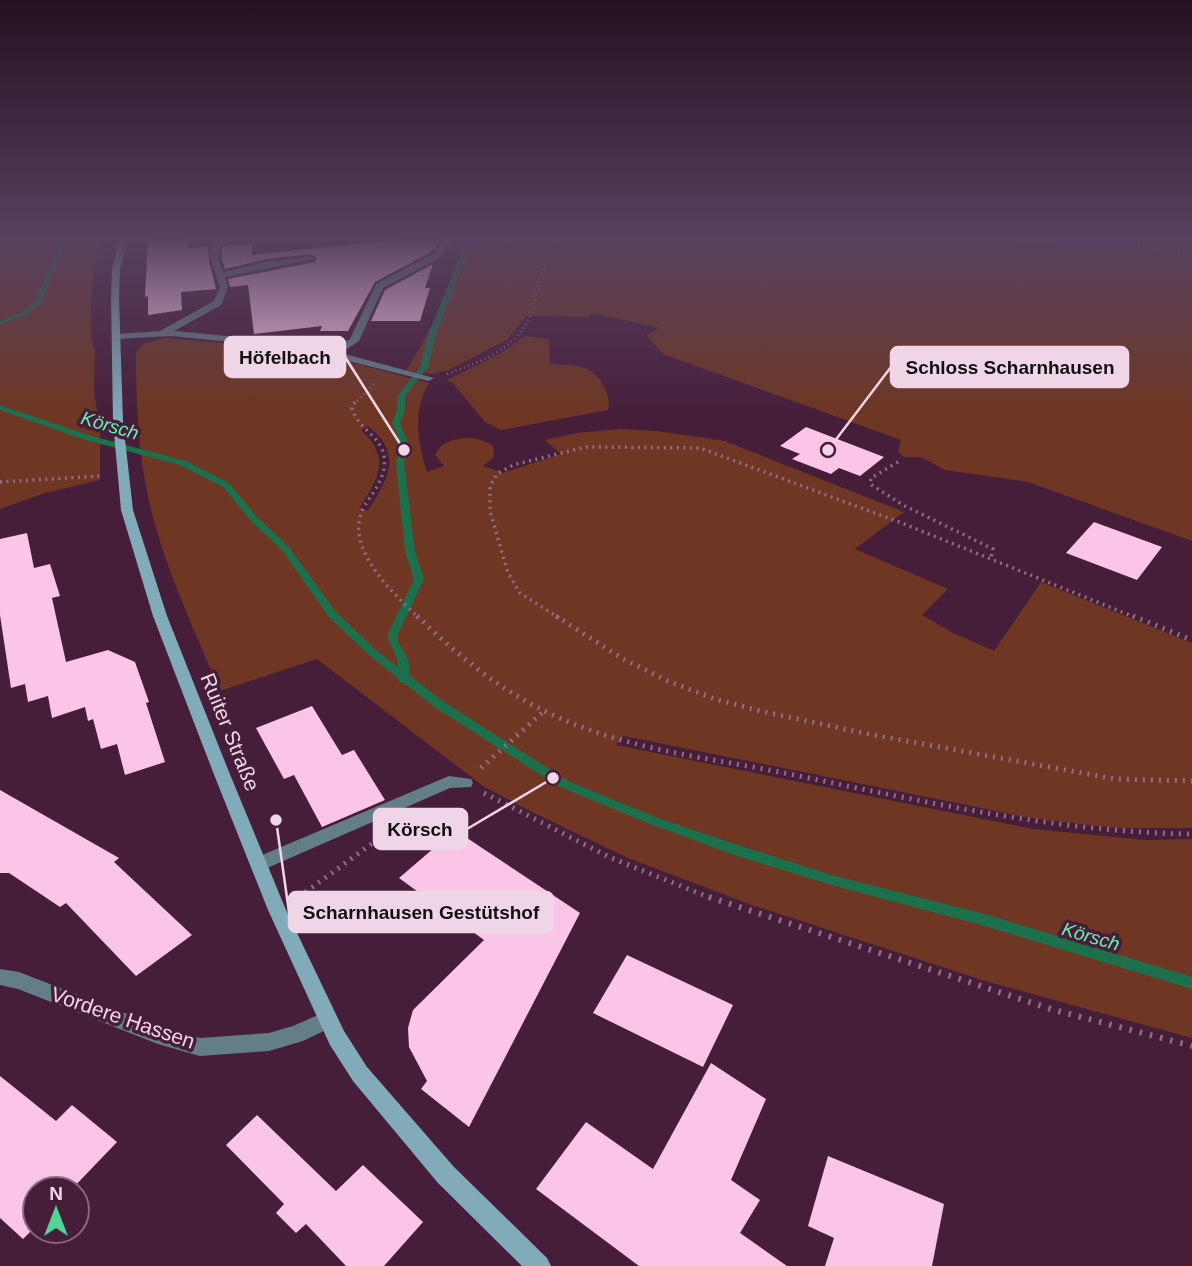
<svg xmlns="http://www.w3.org/2000/svg" width="1192" height="1266" font-family="Arial,sans-serif">
<rect width="100%" height="100%" fill="#461e3a"/>
<path fill="#6e3623" fill-rule="evenodd" d="M 0,239 L 104,239 L 95,263 L 91,303 L 91,337 L 95,351 L 94,393 L 100,426 L 100,480 L 45,493 L 0,509 Z
M 463,239 L 1108,239 L 1099,246 L 1156,249 L 1192,257 L 1192,541 L 1028,482 L 945,470 L 921,457 L 904,457 L 898,452 L 901,440 L 663,354 L 646,335 L 660,328 L 596,314 L 587,317 L 526,316 L 508,339 L 449,370 L 433,374 L 406,371 C 426,337 462,278 463,239 Z
M 1114,239 L 1192,239 L 1192,256 L 1113,242 Z
M 525,336 L 549,339 L 550,364 C 560,365 576,364 585,368 C 600,375 612,394 608,410 L 501,430 L 485,422 L 453,383 L 447,380 L 501,353 Z
M 164,338 L 298,349 L 426,382 L 429,383 C 412,410 418,444 427,472 L 444,466 L 435,455 L 441,446 C 457,436 477,435 493,446 L 494,457 L 483,466 L 503,473 L 561,454 L 545,440 L 577,433 L 620,429 L 657,431 L 725,441 L 904,512 L 855,549 L 948,589 L 922,615 L 953,633 L 994,651 L 1041,582 L 1192,643 L 1192,828 L 1116,828 L 1031,818 L 624,736 L 616,745 L 1033,829 L 1145,840 L 1192,839 L 1192,1038 L 985,981 L 749,904 L 628,858 L 534,813 L 483,786 L 317,659 L 220,691 C 194,629 164,567 149,501 C 138,454 136,401 136,352 L 145,343 ZM 368,426 C 403,453 389,479 368,510 L 359,509 C 378,478 392,458 361,430 Z"/>
<g fill="none" stroke-linecap="round" stroke-linejoin="round">
<path fill="#1c714c" fill-rule="evenodd" d="M 62,239 L 68,239 L 40,304 L 23,316 L 0,324 L 0,320 L 19,314 L 35,302 Z
M 462,239 L 468,239 L 467,255 L 437,332 L 428,367 L 405,396 L 405,411 L 400,423 L 410,447 L 404,462 L 415,551 L 424,579 L 398,634 L 398,641 L 409,661 L 409,675 L 444,702 L 568,781 L 658,818 L 747,848 L 835,876 L 985,914 L 1192,977 L 1192,989 L 985,926 L 835,886 L 740,857 L 650,824 L 560,787 L 436,708 L 404,683 L 399,682 L 398,678 L 369,655 L 328,616 L 283,551 L 251,521 L 223,487 L 180,465 L 82,439 L 0,410 L 0,405 L 88,435 L 186,461 L 229,483 L 257,517 L 289,547 L 336,612 L 377,651 L 398,667 C 399,655 388,646 388,634 L 414,579 L 405,551 L 396,462 L 402,447 L 392,423 L 397,411 L 397,396 L 420,367 L 429,332 L 461,255 Z"/>
</g>
<path fill="#fac5e7" d="M 148,239 L 188,239 L 188,248 L 208,247 L 209,261 L 216,289 L 181,292 L 182,310 L 148,315 L 148,296 L 145,297 Z
M 400,239 L 441,239 L 431,252 L 375,282 L 348,331 L 320,331 L 322,326 L 254,334 L 248,285 L 230,287 L 228,279 L 315,262 L 317,258 L 310,254 L 266,259 L 225,269 L 222,260 L 222,247 L 229,245 L 253,244 L 251,255 Z
M 433,264 L 425,288 L 430,288 L 420,321 L 371,321 L 385,290 Z
M 806,427 L 884,457 L 860,476 L 839,468 L 831,474 L 792,459 L 800,454 L 780,446 Z
M 1094,522 L 1162,547 L 1137,580 L 1066,553 Z
M 27,533 L 34,568 L 50,564 L 60,596 L 52,598 L 66,662 L 108,650 L 135,662 L 149,702 L 146,703 L 165,762 L 125,775 L 117,744 L 101,749 L 93,719 L 88,721 L 85,707 L 52,718 L 48,696 L 28,702 L 25,684 L 11,688 L 0,615 L 0,539 Z
M 312,706 L 342,755 L 354,750 L 385,800 L 322,827 L 294,775 L 284,779 L 256,728 Z
M 0,790 L 119,858 L 114,862 L 192,935 L 136,976 L 66,903 L 60,907 L 9,873 L 0,873 Z
M 455,830 L 580,913 L 469,1127 L 421,1089 L 427,1081 L 409,1047 L 408,1028 L 413,1010 L 484,940 L 399,878 Z
M 627,955 L 733,1005 L 703,1067 L 593,1013 Z
M 711,1063 L 766,1099 L 731,1180 L 760,1200 L 740,1233 L 787,1266 L 639,1266 L 536,1189 L 586,1122 L 653,1169 Z
M 0,1076 L 56,1121 L 72,1105 L 117,1142 L 72,1189 L 35,1189 L 35,1227 L 23,1239 L 0,1218 Z
M 257,1115 L 336,1191 L 363,1165 L 423,1222 L 384,1266 L 346,1266 L 306,1224 L 296,1233 L 276,1213 L 284,1204 L 226,1145 Z
M 828,1156 L 944,1204 L 932,1266 L 825,1266 L 834,1238 L 808,1226 Z"/>
<g fill="none" stroke-linecap="round" stroke-linejoin="round">
<path stroke="#916e86" stroke-width="2.5" stroke-dasharray="1 3.5" stroke-linecap="butt" d="M 1027,239 L 1063,246 L 1148,247 L 1192,257
M 447,374 C 493,357 527,345 537,293 C 541,272 545,255 560,239
M 354,404 L 374,384"/>
<path stroke="#916e86" stroke-width="3.5" stroke-dasharray="2 4.5" stroke-linecap="butt" d="M 355,402 L 352,408 C 357,428 381,436 384,456 C 387,475 375,490 365,505 C 341,546 392,592 419,618
M 898,462 L 871,478 L 870,484 L 903,505 L 993,549 L 991,558
M 0,482 L 100,476
M 559,618 L 520,593 L 508,573 L 490,511 L 490,486 L 497,474 L 513,465 L 586,447 L 700,448 L 899,522 L 1137,618"/>
<path stroke="#916e86" stroke-width="5" stroke-dasharray="2 6" stroke-linecap="butt" d="M 417,616 C 458,656 501,691 553,715 C 630,751 713,758 794,775 C 927,802 1056,832 1192,834
M 556,616 L 623,659 L 668,681 L 715,699 L 760,711 L 863,733 L 1115,779 L 1192,781
M 1133,616 L 1192,640
M 481,768 L 544,711
M 484,793 L 609,857 L 713,899
M 299,897 L 374,842"/>
<path stroke="#916e86" stroke-width="6" stroke-dasharray="2.5 8" stroke-linecap="butt" d="M 709,897 L 1054,1010 L 1192,1046"/>
<path fill="#647e87" fill-rule="evenodd" d="M 211,239 L 243,239 L 219,245 L 219,260 L 223,272 L 266,262 L 310,257 L 314,259 L 225,277 L 228,287 L 221,305 L 174,331 L 300,343 L 331,351 L 350,339 L 376,284 L 433,254 L 446,239 L 455,239 L 439,258 L 383,288 L 359,341 L 341,353 L 434,378 L 429,381 L 300,349 L 171,336 L 115,339 L 113,337 L 118,334 L 160,331 L 214,301 L 220,287 L 211,260 Z
M 449,776 L 471,779 L 473,783 L 471,787 L 450,788 L 265,869 L 259,871 L 253,869 L 250,864 L 253,859 Z"/>
<path fill="#647e87" fill-rule="evenodd" d="M 0,969 L 19,972 L 158,1026 L 200,1038 L 269,1033 L 293,1026 L 327,1011 L 334,1014 L 337,1020 L 334,1026 L 303,1041 L 269,1051 L 200,1056 L 158,1044 L 18,989 L 0,985 Z"/>
<path fill="#81abb9" fill-rule="evenodd" d="M 120,239 L 128,239 L 120,269 L 119,297 L 123,422 L 133,510 L 167,616 L 229,772 L 286,910 L 344,1031 L 367,1067 L 454,1167 L 547,1258 L 551,1266 L 522,1266 L 438,1183 L 353,1081 L 330,1045 L 268,910 L 213,772 L 153,616 L 121,510 L 113,422 L 111,297 L 112,269 Z"/>
</g>
<linearGradient id="sky" x2="0" y2="1"><stop stop-color="#261020"/><stop offset="0.57" stop-color="#574160"/><stop offset="1" stop-color="#574160" stop-opacity="0"/></linearGradient>
<rect width="1192" height="417" fill="url(#sky)"/>
<g text-anchor="middle" stroke-width="7" stroke-linejoin="round" paint-order="stroke">
<g font-size="19" font-style="italic" fill="#67f2b0" stroke="#461e3a">
<text transform="translate(110 425) rotate(16)" y="7">Körsch</text>
<text transform="translate(1091 936) rotate(16)" y="7">Körsch</text>
</g>
<g font-size="21" fill="#f0d5e6" stroke="#461e3a">
<text transform="translate(230 732) rotate(68)" y="7">Ruiter Straße</text>
<text transform="translate(123 1018) rotate(19)" y="7">Vordere Hassen</text>
</g>
</g>
<path fill="none" stroke="#f0d5e6" stroke-width="2.5" d="M404 450L345 357M828 450L891 367M553 778L467 829M276 820L289 912"/>
<g fill="#f0d5e6" stroke="#461e3a" stroke-width="2.5">
<circle cx="404" cy="450" r="7"/>
<circle cx="828" cy="450" r="7"/>
<circle cx="553" cy="778" r="7"/>
<circle cx="276" cy="820" r="7"/>
</g>
<g fill="#f0d5e6" stroke="#f0d5e6" stroke-width="2.5">
<rect x="225" y="337" width="120" height="40" rx="7"/>
<rect x="891" y="347" width="237" height="40" rx="7"/>
<rect x="374" y="809" width="93" height="40" rx="7"/>
<rect x="289" y="892" width="264" height="40" rx="7"/>
</g>
<g font-size="19" text-anchor="middle" font-weight="bold" fill="#111">
<text x="285" y="364">Höfelbach</text>
<text x="1010" y="374">Schloss Scharnhausen</text>
<text x="420" y="836">Körsch</text>
<text x="421" y="919">Scharnhausen Gestütshof</text>
</g>
<g transform="translate(56 1210)"><circle r="33" fill="#461e3a" stroke="#8a677f" stroke-width="2"/>
<path d="M0-5L12 26L0 18L-12 26Z" fill="#52d397"/>
<text y="-10" font-size="19" font-weight="bold" text-anchor="middle" fill="#f0d5e6">N</text>
</g>
</svg>
